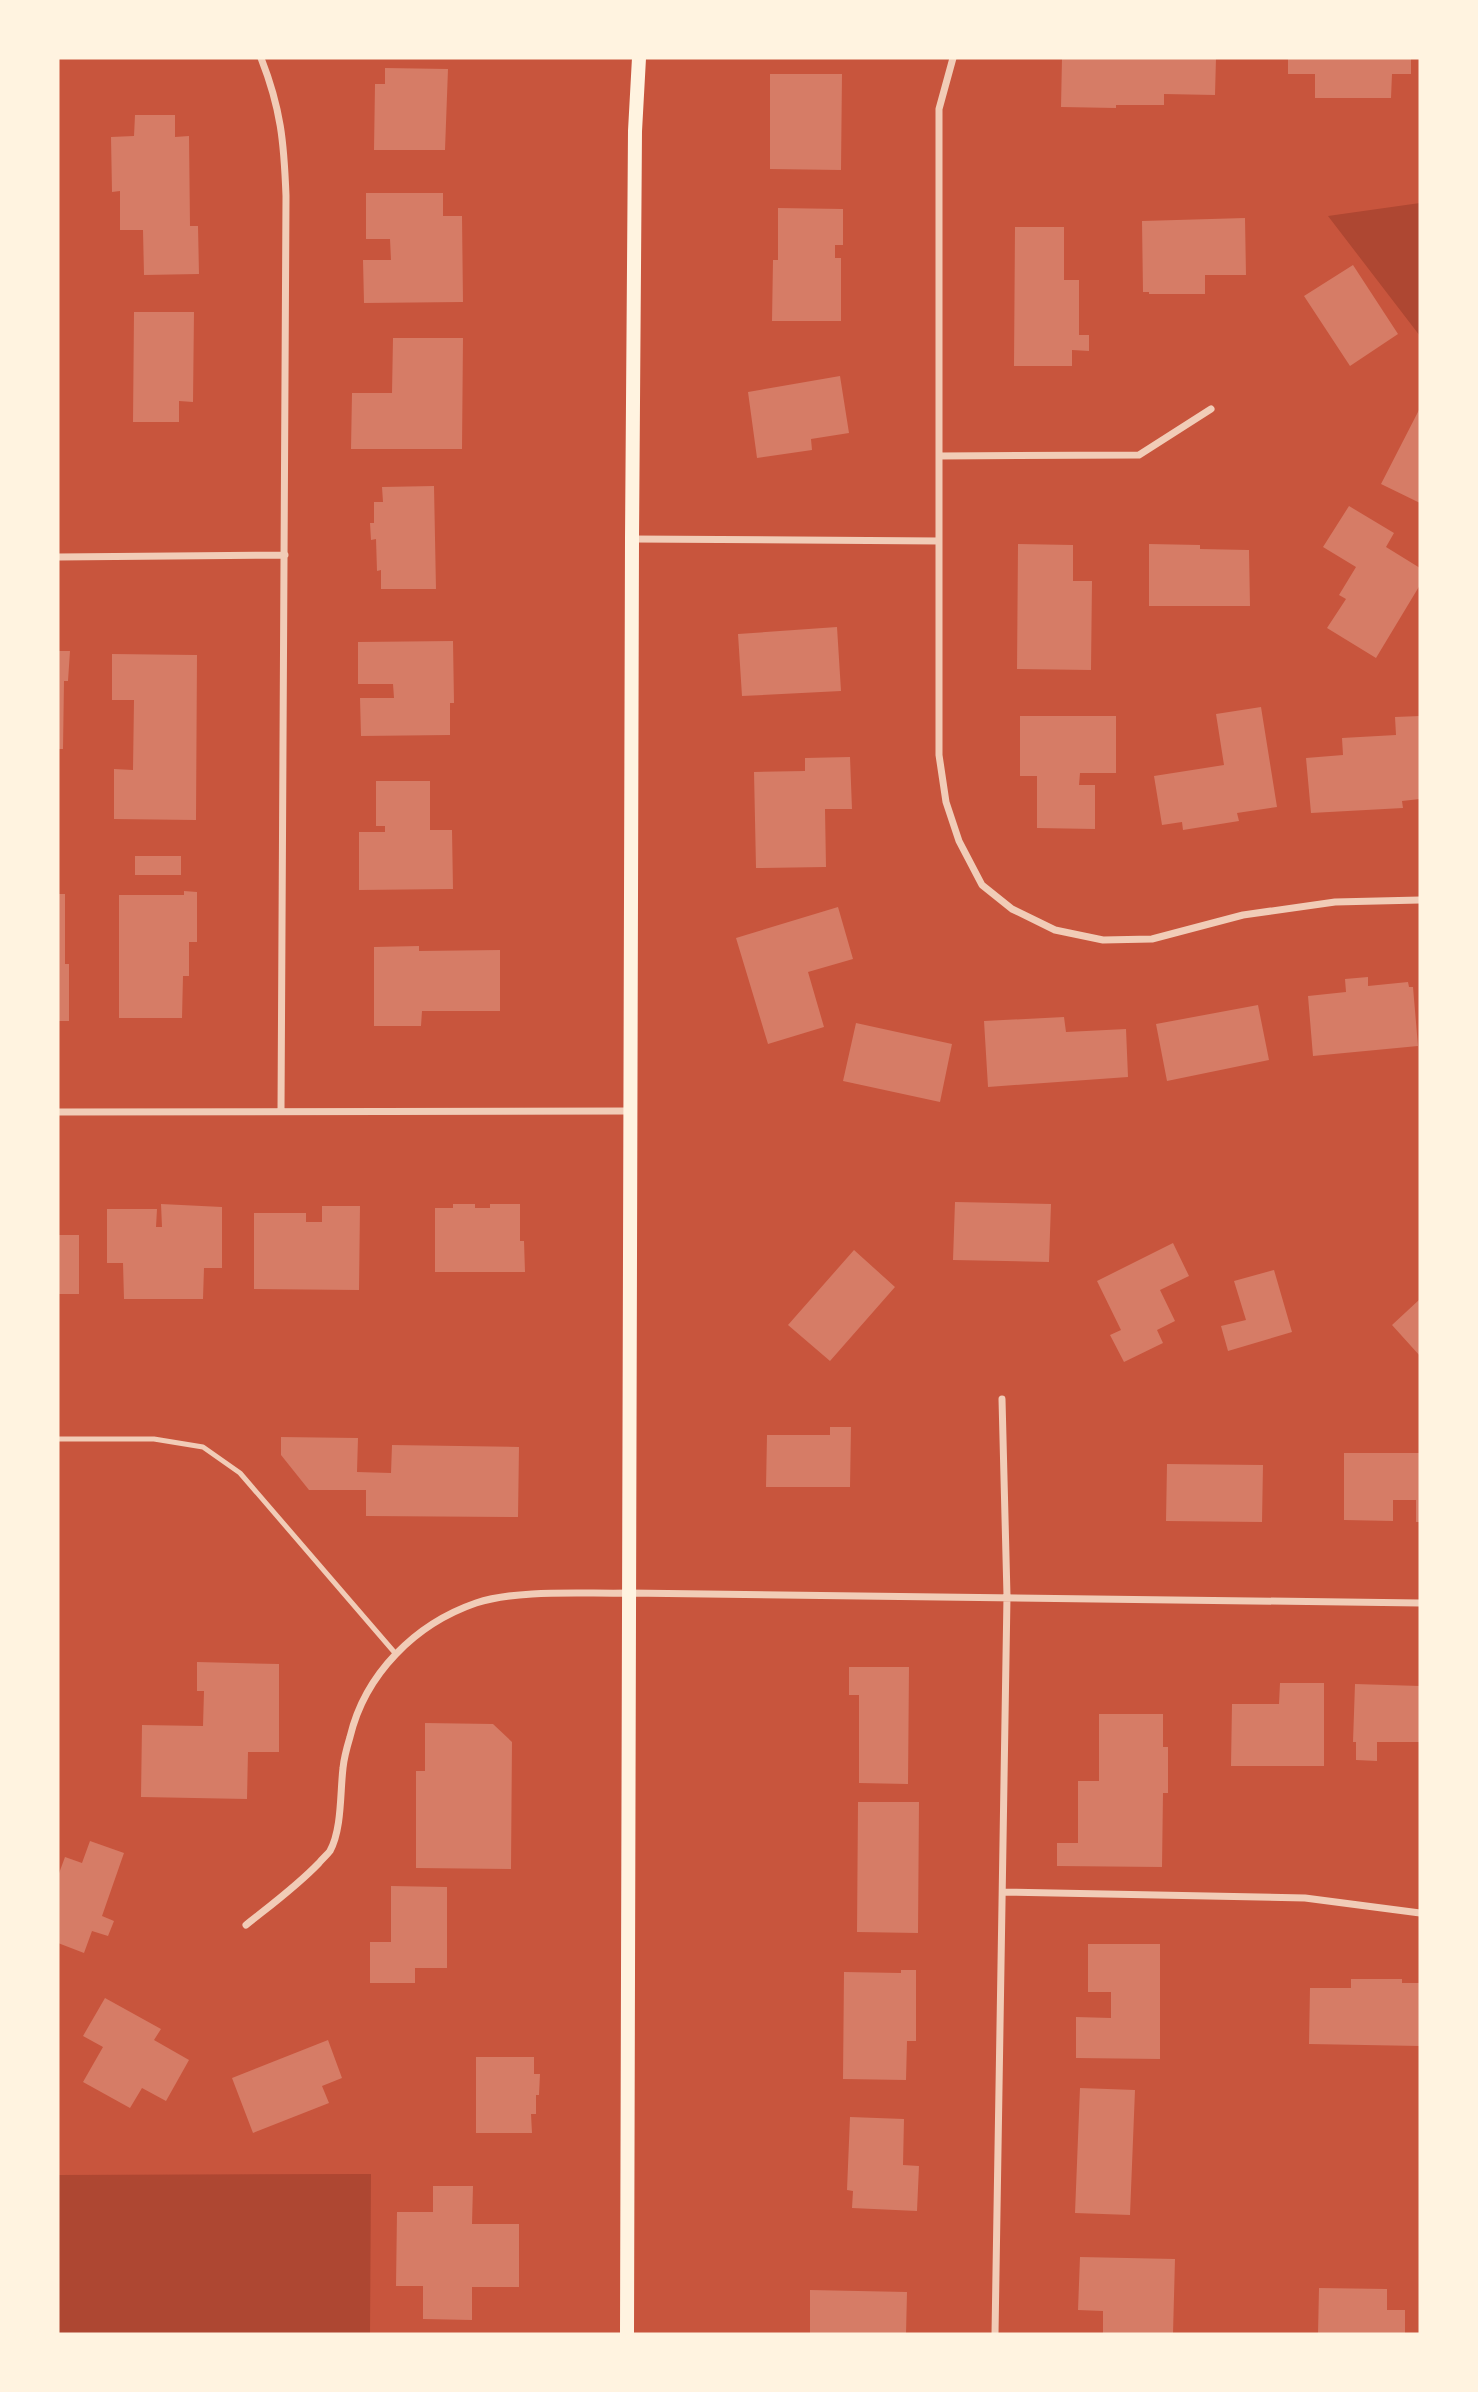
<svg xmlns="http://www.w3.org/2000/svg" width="1478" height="2392" font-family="Inter,sans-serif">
<rect width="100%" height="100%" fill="#c8553d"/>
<path fill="#ae4732" d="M 1420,203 L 1420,336 L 1328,216 Z
M 371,2174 L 370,2334 L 58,2334 L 58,2175 Z"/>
<path fill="#d67c66" d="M 1062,58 L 1216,58 L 1215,95 L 1164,94 L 1164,105 L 1116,105 L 1116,108 L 1061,107 Z
M 1288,58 L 1411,58 L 1411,74 L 1392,74 L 1391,98 L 1315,98 L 1315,74 L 1288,74 Z
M 385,68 L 448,69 L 445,150 L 374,150 L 375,84 L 385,84 Z
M 770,74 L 842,74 L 841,170 L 770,169 Z
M 135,115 L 175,115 L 175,137 L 189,136 L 190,226 L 198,226 L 199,274 L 144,275 L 143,230 L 120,230 L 120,191 L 112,192 L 111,137 L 134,136 Z
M 366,193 L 443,193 L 443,216 L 462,216 L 463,302 L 364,303 L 363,260 L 391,260 L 390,239 L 366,239 Z
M 778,208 L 843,209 L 843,245 L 835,245 L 835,258 L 841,258 L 841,321 L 772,321 L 773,260 L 778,260 Z
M 1245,218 L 1246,275 L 1205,275 L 1205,294 L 1149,294 L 1149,292 L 1143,292 L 1142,221 Z
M 1015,227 L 1064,227 L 1064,280 L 1079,280 L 1079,335 L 1089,335 L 1089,351 L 1072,350 L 1072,366 L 1014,366 Z
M 1353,265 L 1398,334 L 1350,366 L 1304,296 Z
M 134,312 L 194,312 L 193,402 L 179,401 L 179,422 L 133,422 Z
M 393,338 L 463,338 L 462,449 L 351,449 L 352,393 L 392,393 Z
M 840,376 L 849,433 L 811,439 L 812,450 L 757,458 L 748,392 Z
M 1420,408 L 1420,503 L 1381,484 Z
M 434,486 L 436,589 L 381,589 L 381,570 L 377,571 L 376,539 L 371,540 L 370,523 L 374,523 L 374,502 L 383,502 L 382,487 Z
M 1349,506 L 1394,533 L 1386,547 L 1420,568 L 1420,585 L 1376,658 L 1327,628 L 1346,599 L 1339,595 L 1356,567 L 1323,547 Z
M 1018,544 L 1073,545 L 1073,581 L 1092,581 L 1091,670 L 1017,669 Z
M 1149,544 L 1200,545 L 1200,549 L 1249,550 L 1250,606 L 1149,606 Z
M 837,627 L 841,691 L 742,696 L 738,634 Z
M 453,641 L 454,703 L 450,703 L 450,735 L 361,736 L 360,698 L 394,698 L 393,684 L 358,684 L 358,642 Z
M 58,651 L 70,651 L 68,681 L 64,681 L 63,749 L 58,749 Z
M 112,654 L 197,655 L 196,820 L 114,819 L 114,769 L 133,770 L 134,700 L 112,700 Z
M 1261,707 L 1277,807 L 1237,813 L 1239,821 L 1183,830 L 1182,822 L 1162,825 L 1154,776 L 1224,765 L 1216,714 Z
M 1020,716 L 1116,716 L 1116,773 L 1080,773 L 1079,785 L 1095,785 L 1095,829 L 1037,828 L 1037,776 L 1020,776 Z
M 1420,716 L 1420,799 L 1402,801 L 1403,808 L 1311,813 L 1306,758 L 1343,755 L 1342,738 L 1396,735 L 1395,717 Z
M 850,757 L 852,809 L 825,809 L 826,867 L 756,868 L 754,772 L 805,771 L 805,758 Z
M 376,781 L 430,781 L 430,830 L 452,830 L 453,889 L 359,890 L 359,832 L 385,832 L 385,826 L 376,826 Z
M 135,856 L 181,856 L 181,875 L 135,875 Z
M 184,891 L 197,892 L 197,942 L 189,942 L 189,976 L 183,976 L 182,1018 L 119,1018 L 119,895 L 184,895 Z
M 58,894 L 65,894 L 65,964 L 69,964 L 69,1021 L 58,1021 Z
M 838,907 L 853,959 L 808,972 L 824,1027 L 768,1044 L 736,938 Z
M 419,946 L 419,951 L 500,950 L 500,1011 L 422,1011 L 421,1026 L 374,1026 L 374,947 Z
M 1368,977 L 1368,986 L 1408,982 L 1409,987 L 1413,987 L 1418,1046 L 1313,1056 L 1308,996 L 1346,992 L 1345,979 Z
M 1258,1005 L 1269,1060 L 1167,1081 L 1156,1024 Z
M 1064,1017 L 1066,1032 L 1126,1029 L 1128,1077 L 988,1087 L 984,1021 Z
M 856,1023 L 952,1044 L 940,1102 L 843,1081 Z
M 955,1202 L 1051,1204 L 1049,1262 L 953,1260 Z
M 161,1204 L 222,1207 L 222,1268 L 204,1268 L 203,1299 L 124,1299 L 123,1263 L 107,1263 L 107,1209 L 157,1209 L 156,1227 L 162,1227 Z
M 453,1204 L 475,1204 L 475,1208 L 490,1208 L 490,1204 L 520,1204 L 520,1241 L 524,1241 L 525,1272 L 435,1272 L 435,1208 L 453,1208 Z
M 322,1206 L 360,1206 L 359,1290 L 254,1289 L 254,1213 L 306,1213 L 306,1222 L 322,1222 Z
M 58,1235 L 79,1235 L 79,1294 L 58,1294 Z
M 1173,1243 L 1189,1276 L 1160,1290 L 1175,1321 L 1157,1330 L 1163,1343 L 1124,1362 L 1110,1335 L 1121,1330 L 1097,1281 Z
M 854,1250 L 895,1287 L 830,1361 L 788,1325 Z
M 1274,1270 L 1292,1332 L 1228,1351 L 1221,1326 L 1246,1320 L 1234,1281 Z
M 1420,1299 L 1420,1356 L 1392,1325 Z
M 830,1427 L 851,1427 L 850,1487 L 766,1487 L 767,1435 L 830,1435 Z
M 281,1437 L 358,1438 L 357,1472 L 391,1473 L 392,1445 L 519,1447 L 518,1517 L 366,1516 L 366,1490 L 309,1490 L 281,1455 Z
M 1344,1453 L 1420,1453 L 1420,1522 L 1416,1522 L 1416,1500 L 1393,1500 L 1393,1521 L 1344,1520 Z
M 1167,1464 L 1263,1465 L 1262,1522 L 1166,1521 Z
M 197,1662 L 279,1664 L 279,1752 L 248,1752 L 247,1799 L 141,1797 L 142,1725 L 203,1726 L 204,1691 L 197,1691 Z
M 849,1667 L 909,1667 L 908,1784 L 859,1783 L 859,1695 L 849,1695 Z
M 1280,1683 L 1324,1683 L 1324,1766 L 1231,1766 L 1232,1704 L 1279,1704 Z
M 1355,1684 L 1420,1686 L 1420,1742 L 1377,1742 L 1377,1761 L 1356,1760 L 1356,1742 L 1353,1742 Z
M 1099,1714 L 1163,1714 L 1163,1747 L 1168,1747 L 1168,1793 L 1163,1793 L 1162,1867 L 1057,1866 L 1057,1843 L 1078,1843 L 1078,1781 L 1099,1781 Z
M 425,1723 L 493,1724 L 512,1742 L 511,1869 L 416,1868 L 416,1771 L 425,1771 Z
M 858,1802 L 919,1802 L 918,1933 L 857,1932 Z
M 90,1841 L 124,1853 L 102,1916 L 114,1921 L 108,1936 L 92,1931 L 84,1953 L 58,1943 L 58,1876 L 65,1857 L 82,1863 Z
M 391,1886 L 447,1887 L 447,1968 L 415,1968 L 415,1983 L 370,1983 L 370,1942 L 391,1942 Z
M 1088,1944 L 1160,1944 L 1160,2059 L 1076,2058 L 1076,2017 L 1111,2018 L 1111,1992 L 1088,1992 Z
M 901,1970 L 916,1970 L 916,2041 L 907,2041 L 906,2080 L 843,2079 L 844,1972 L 901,1973 Z
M 1351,1979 L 1402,1979 L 1402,1983 L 1420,1983 L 1420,2046 L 1309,2044 L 1310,1988 L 1351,1988 Z
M 105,1998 L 161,2029 L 154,2040 L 189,2060 L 166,2101 L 142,2088 L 130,2108 L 83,2082 L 103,2047 L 83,2036 Z
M 328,2040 L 342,2078 L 322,2086 L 329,2103 L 253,2133 L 232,2078 Z
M 476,2057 L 534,2057 L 534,2074 L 540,2074 L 539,2095 L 536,2095 L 536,2114 L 531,2114 L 532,2133 L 476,2133 Z
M 1080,2088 L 1135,2090 L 1130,2215 L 1075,2213 Z
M 850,2117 L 904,2119 L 903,2165 L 919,2166 L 917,2211 L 852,2208 L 853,2191 L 847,2190 Z
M 433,2186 L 473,2186 L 472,2224 L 519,2224 L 519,2287 L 472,2287 L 472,2320 L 423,2319 L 423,2286 L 396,2286 L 397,2212 L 433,2212 Z
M 1080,2257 L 1175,2259 L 1173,2334 L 1103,2334 L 1103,2311 L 1078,2310 Z
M 1319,2288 L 1387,2289 L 1387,2310 L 1405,2310 L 1405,2334 L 1318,2334 Z
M 810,2290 L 907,2292 L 906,2334 L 810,2334 Z"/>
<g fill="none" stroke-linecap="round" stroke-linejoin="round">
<path stroke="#f1ccb7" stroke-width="5" d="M 58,1439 L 154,1439 L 203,1447 L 240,1473 L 395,1653"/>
<path stroke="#f1ccb7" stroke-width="7" d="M 261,58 C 281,109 284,142 286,196 L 281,1111
M 953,58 L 939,109 L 939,755 L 946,802 L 959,841 L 982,885 L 1012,909 L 1055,930 L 1103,940 L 1152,939 L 1243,915 L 1335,902 L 1420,900
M 939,456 L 1139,455 L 1211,409
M 632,539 L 939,541
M 58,557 L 285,555
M 58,1112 L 630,1111
M 1003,1892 L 1305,1898 L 1420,1913
M 246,1925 C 271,1905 297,1886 319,1863 C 322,1859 327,1855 330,1851 C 342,1829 340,1793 343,1768 C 344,1757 347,1747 350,1737 C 365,1674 415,1624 476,1603 C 519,1589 583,1594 629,1593 L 1420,1603
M 995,2334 L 1007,1596 L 1002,1399"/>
<path stroke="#fff3e0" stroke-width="14" d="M 627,2334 L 632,539 L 635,131 L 639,58"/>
</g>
<rect width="1478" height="2392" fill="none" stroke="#fff3e0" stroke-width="119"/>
</svg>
